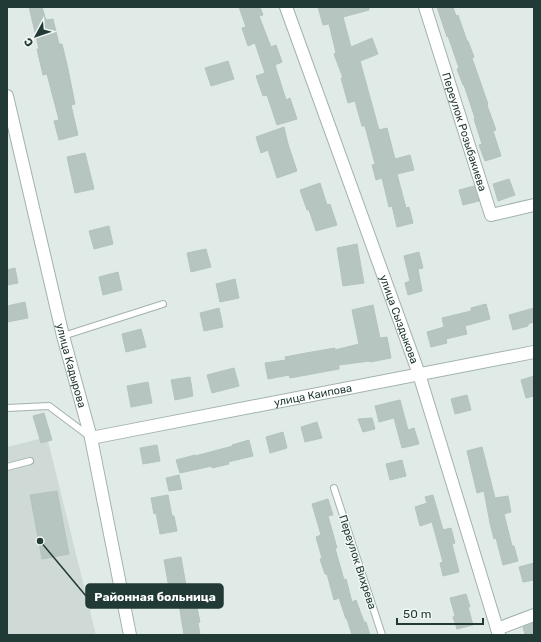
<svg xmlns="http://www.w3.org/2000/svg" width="541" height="642" font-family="Rubik,sans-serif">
<rect width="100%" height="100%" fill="#e0ebe7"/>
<path fill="#cfdad6" d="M 47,437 L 96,635 L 7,635 L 7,447 Z"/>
<path fill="#b6c5c0" stroke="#b3c4be" d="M 29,7 L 42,7 L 46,20 L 53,19 L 59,44 L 62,44 L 68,69 L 75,104 L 71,105 L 78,135 L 59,140 L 54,121 L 59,120 L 47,74 L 43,75 L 37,49 L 39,49 Z
M 239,7 L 260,7 L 263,15 L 259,16 L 271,47 L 276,45 L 282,62 L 275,65 L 286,100 L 290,98 L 297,119 L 277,125 L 267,95 L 263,96 L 256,76 L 265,73 L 255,43 L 248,46 L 242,28 L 246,27 Z
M 318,7 L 369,7 L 369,10 L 343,17 L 351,47 L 372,38 L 378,54 L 360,61 L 379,130 L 387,128 L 395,159 L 410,155 L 414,170 L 397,174 L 406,208 L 409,207 L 413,223 L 397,227 L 392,206 L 389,207 L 382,178 L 376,180 L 372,165 L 375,164 L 365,126 L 362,126 L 355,101 L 348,103 L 341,78 L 343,78 L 334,54 L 336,53 L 329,24 L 323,25 Z
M 437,7 L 453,7 L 456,16 L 458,15 L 467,41 L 468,41 L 474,57 L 472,58 L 488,104 L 487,105 L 496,130 L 493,131 L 501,156 L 485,161 L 479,145 L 482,144 L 474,119 L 475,118 L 464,85 L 463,85 L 457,69 L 459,68 L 448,36 L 447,37 Z
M 228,61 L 234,79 L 211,86 L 205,68 Z
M 284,127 L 288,144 L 297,171 L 277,178 L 268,150 L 261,153 L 256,137 Z
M 85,153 L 94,189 L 75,193 L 67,157 Z
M 509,179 L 515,195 L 498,201 L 493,184 Z
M 320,183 L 327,205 L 330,204 L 337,225 L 316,231 L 309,210 L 307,210 L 300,190 Z
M 474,186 L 479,201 L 463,205 L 459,190 Z
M 109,226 L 113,244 L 94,249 L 89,231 Z
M 357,244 L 364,283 L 343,286 L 337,248 Z
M 206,249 L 211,267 L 191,272 L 187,253 Z
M 419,252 L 423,268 L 418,269 L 422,291 L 408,295 L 405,283 L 410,281 L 404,256 Z
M 15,268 L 18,283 L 7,285 L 7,270 Z
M 118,272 L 122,290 L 103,295 L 99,277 Z
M 235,279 L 239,298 L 220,302 L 216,284 Z
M 25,302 L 28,318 L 7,322 L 7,306 Z
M 486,304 L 490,319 L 465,326 L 467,334 L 446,339 L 447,343 L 431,347 L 427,332 L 444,327 L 442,318 L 471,311 L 471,308 Z
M 373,305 L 380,338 L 387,337 L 391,358 L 370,362 L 370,361 L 339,365 L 339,369 L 290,378 L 289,375 L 268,379 L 265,363 L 286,360 L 285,357 L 306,353 L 335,348 L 335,350 L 359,344 L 352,310 Z
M 219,308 L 223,327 L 204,331 L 200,313 Z
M 534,308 L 534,322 L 528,324 L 528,326 L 513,330 L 509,315 Z
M 141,329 L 146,347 L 126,352 L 122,334 Z
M 234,368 L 239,386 L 212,393 L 207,375 Z
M 534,376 L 534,396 L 526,398 L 521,380 Z
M 190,377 L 193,396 L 175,400 L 171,380 Z
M 148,382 L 152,403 L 131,407 L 127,386 Z
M 467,395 L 471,410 L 455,414 L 451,399 Z
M 400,400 L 408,430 L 414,428 L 419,444 L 402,448 L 394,418 L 379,422 L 375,406 Z
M 44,413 L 52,440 L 41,443 L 33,416 Z
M 372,418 L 375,429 L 363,432 L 358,419 Z
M 317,422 L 322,438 L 305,442 L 301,427 Z
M 283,432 L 287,448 L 270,453 L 266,437 Z
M 249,440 L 253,456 L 228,462 L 229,464 L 212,468 L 212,466 L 180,473 L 176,460 L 195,455 L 195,456 L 233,446 L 232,445 Z
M 157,445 L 160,461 L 143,464 L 140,448 Z
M 482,447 L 495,498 L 508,496 L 511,512 L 504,514 L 512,546 L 514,546 L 518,561 L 503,565 L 496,538 L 494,539 L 490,523 L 484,491 L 477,493 L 467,451 Z
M 402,460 L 406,476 L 390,480 L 386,464 Z
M 179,475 L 182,489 L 169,491 L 166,478 Z
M 57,491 L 69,554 L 42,559 L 30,495 Z
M 168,495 L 172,516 L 174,516 L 177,531 L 160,534 L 156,513 L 154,514 L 151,498 Z
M 433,495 L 443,530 L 451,528 L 455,543 L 452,544 L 459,572 L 443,576 L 440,563 L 443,562 L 432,522 L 420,526 L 415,507 L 427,503 L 425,497 Z
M 328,499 L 333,515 L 328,516 L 337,548 L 335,548 L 344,580 L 346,579 L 352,602 L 356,600 L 364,622 L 366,622 L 370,635 L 352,635 L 347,619 L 346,619 L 339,598 L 334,600 L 327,574 L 325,574 L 320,559 L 322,558 L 316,537 L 321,535 L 312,504 Z
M 181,557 L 190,608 L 197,607 L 200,622 L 198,623 L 200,635 L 184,635 L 178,598 L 171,599 L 164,560 Z
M 534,563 L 534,580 L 523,582 L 519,567 Z
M 466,594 L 470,607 L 468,607 L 473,625 L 457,629 L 453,617 L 455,616 L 450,598 Z
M 534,623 L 534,635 L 525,635 L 523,627 Z"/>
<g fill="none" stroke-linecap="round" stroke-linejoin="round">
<g stroke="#a3b2ae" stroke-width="8">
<path id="lane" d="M 63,336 L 163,304
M 7,408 L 49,406 L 89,436
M 7,467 L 30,461
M 334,488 L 382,635"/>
</g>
<g stroke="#a3b2ae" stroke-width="14">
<g id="street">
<path id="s1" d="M 286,7 L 419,374 L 499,635"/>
<path id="s2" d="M 425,7 L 491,215 L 534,205"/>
<path id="s3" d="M 7,96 L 63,336 L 91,438 L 130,635"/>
<path id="s4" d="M 91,438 L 534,352"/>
<path d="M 497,629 L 534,615"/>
</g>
</g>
<use href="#lane" stroke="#fff" stroke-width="6"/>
<use href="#street" stroke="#fff" stroke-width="12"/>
</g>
<g text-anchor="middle" stroke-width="3" stroke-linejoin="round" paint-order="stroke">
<g font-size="11" fill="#223a36" stroke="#f1f7f4">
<text dy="4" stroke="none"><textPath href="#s2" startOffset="131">Переулок Розыбакиева</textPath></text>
<text dy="4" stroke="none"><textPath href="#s1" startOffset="332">улица Сыздыкова</textPath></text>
<text dy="4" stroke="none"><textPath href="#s3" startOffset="277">улица Кадырова</textPath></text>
<text dy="4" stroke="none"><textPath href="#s4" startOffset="226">улица Каипова</textPath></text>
<text transform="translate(358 562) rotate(72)" y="4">Переулок Вихрева</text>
</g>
</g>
<path fill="none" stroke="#223a36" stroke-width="1.5" d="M40 541L86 596"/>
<circle fill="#223a36" stroke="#f1f7f4" stroke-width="1.5" cx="40" cy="541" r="4"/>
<rect fill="#223a36" stroke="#223a36" stroke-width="1.5" x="86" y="584" width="137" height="24" rx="4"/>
<g font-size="12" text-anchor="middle" font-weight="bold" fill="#fff">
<text x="155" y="601">Районная больница</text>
</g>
<rect width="541" height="642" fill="none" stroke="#223a36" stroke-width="16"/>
<g transform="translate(36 36) rotate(230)" stroke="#f1f7f4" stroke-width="3" paint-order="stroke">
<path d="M0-3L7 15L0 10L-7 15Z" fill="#223a36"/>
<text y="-6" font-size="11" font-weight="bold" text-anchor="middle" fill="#223a36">С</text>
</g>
<path d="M397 618v6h86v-6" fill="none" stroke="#223a36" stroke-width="2"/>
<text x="403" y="618" font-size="12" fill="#223a36" stroke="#f1f7f4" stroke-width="3" paint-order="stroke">50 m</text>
</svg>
